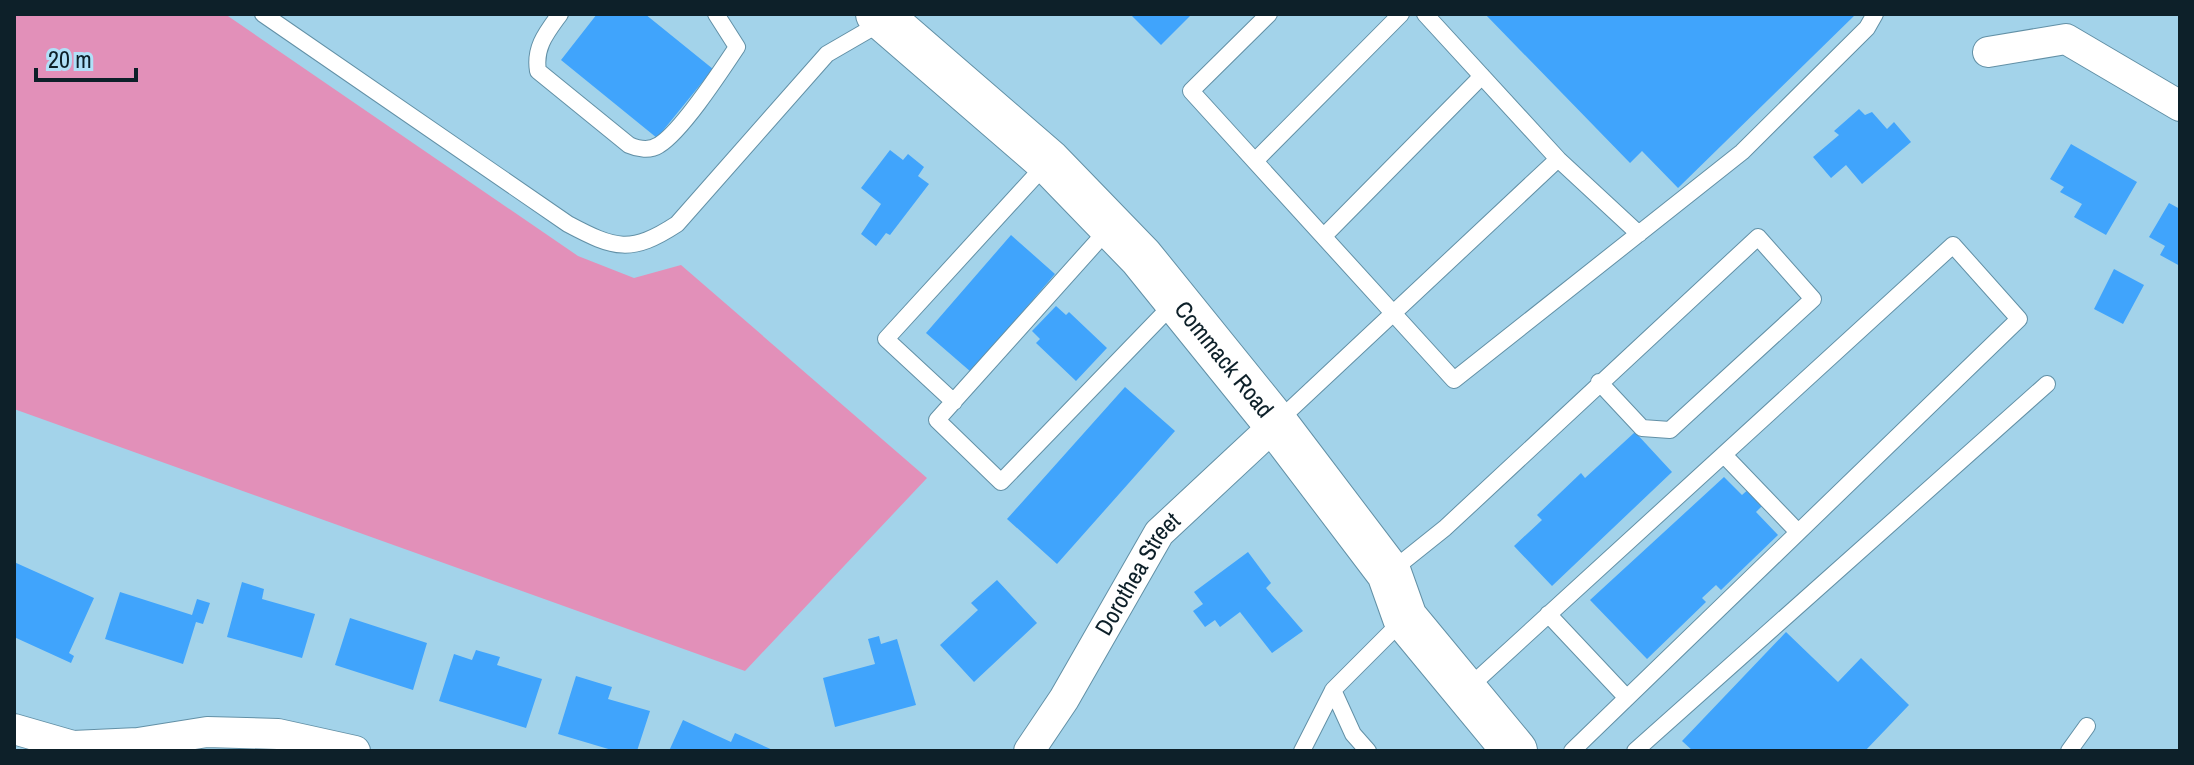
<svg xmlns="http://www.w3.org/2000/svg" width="2194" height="765" font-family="'Archivo Narrow',sans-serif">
<rect width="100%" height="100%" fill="#a3d3ea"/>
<path fill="#e290b9" d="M 14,14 L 225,14 L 578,256 L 634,278 L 681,265 L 927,478 L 745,671 L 14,409 Z"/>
<path fill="#40a4fc" d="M 597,14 L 645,14 L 713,69 L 657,138 L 561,60 Z
M 1130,14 L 1192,14 L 1161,45 Z
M 1485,14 L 1856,14 L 1678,188 L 1642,151 L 1630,163 Z
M 1859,109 L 1865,115 L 1872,112 L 1887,129 L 1894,122 L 1911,142 L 1862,184 L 1846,165 L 1831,178 L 1813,157 L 1839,135 L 1834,131 Z
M 2071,144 L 2137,182 L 2106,235 L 2074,217 L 2082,204 L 2060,192 L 2064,187 L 2050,179 Z
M 890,150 L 903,160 L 908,154 L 924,167 L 918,176 L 929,184 L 890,235 L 886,233 L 876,246 L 861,234 L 881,204 L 861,188 Z
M 2169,203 L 2180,209 L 2180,266 L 2160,255 L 2165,246 L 2149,237 Z
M 1011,235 L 1055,274 L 971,372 L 926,333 Z
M 2114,269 L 2144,285 L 2123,324 L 2094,309 Z
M 1056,306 L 1066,315 L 1069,312 L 1107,348 L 1076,381 L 1036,343 L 1040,339 L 1032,331 Z
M 1125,387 L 1175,431 L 1057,564 L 1007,519 Z
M 1635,432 L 1672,472 L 1552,586 L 1514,546 L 1542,520 L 1537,515 L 1581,473 L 1585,478 Z
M 1724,477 L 1742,495 L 1751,487 L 1765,503 L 1756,512 L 1778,535 L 1721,590 L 1716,585 L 1702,598 L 1706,602 L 1647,659 L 1590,600 Z
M 1248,552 L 1271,583 L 1266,588 L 1303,631 L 1272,653 L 1240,612 L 1220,627 L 1215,620 L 1205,627 L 1193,611 L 1203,604 L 1194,592 Z
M 14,562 L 94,598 L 69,653 L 74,656 L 71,663 L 14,637 Z
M 997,580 L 1037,623 L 974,682 L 940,645 L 978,610 L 971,603 Z
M 242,582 L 264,589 L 262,599 L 315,614 L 302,658 L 227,637 Z
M 120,592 L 192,615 L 197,599 L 210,603 L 203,624 L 196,622 L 183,664 L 105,639 Z
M 350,618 L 427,643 L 413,690 L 335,665 Z
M 1786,632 L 1838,682 L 1861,658 L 1909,705 L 1865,751 L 1693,751 L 1682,741 Z
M 879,636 L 881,644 L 897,639 L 916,705 L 835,727 L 823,678 L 875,664 L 868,639 Z
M 476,650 L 500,657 L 497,665 L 542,679 L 526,728 L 439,701 L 454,654 L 472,660 Z
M 576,676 L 612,687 L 608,699 L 650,711 L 637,751 L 615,751 L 558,734 Z
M 683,720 L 731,742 L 735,733 L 775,751 L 669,751 Z"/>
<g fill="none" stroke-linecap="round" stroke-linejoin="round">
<g stroke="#6290a6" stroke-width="18">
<path id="service" d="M 263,14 L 568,224 C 615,249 631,254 677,224 L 827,54 L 884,21
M 560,14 C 547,32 534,47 538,71 L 629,145 C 638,149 650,151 659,145 C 682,131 721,71 737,47 L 716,14
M 1269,14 L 1191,91 L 1454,380 L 1742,152 L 1867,28 L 1875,14
M 1558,159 L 1639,234
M 1255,161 L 1401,14
M 1111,226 L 937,420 L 1001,482 L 1176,301
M 1324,236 L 1482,76
M 954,402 L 886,339 L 1047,163
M 1277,422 L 1558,159 L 1425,14
M 1724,455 L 1798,532
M 1390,572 L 1445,528 L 1758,237 L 1813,299 L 1670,430 L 1642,428 L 1599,382
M 1548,614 L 1627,698
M 1467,689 L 1953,245 L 2019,319 L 1572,751
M 1302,751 L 1333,690
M 1368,751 L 1353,734 L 1333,690 L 1404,619
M 1635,751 L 2047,384
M 2069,751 L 2087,726"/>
</g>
<g stroke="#6290a6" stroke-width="32">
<g id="minor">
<path d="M 1988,52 L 2066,39 L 2180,106"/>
<path d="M 14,729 L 73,746 L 138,743 L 207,732 L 278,734 L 355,751"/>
<path id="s1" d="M 1029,751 L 1064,699 L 1159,533 L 1276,424"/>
</g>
</g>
<g stroke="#6290a6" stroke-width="46">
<g id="primary">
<path id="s2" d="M 878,14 L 1049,162 L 1141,257 L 1276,424 L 1389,573 L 1405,618 L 1515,751"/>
</g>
</g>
<use href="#service" stroke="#fff" stroke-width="16"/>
<use href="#minor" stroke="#fff" stroke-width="30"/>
<use href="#primary" stroke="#fff" stroke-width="44"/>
</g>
<g text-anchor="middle" stroke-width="7" stroke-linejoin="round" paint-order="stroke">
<g font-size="24" fill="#0d2029" stroke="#b0e0f8">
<text dy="8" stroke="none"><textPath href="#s2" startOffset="490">Commack Road</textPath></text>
<text dy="8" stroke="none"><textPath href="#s1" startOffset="208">Dorothea Street</textPath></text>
</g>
</g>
<rect width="2194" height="765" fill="none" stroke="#0d2029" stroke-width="32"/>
<path d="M36 68v12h100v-12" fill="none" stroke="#0d2029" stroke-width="4"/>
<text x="48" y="68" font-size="24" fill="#0d2029" stroke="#b0e0f8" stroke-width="6" paint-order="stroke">20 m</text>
</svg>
